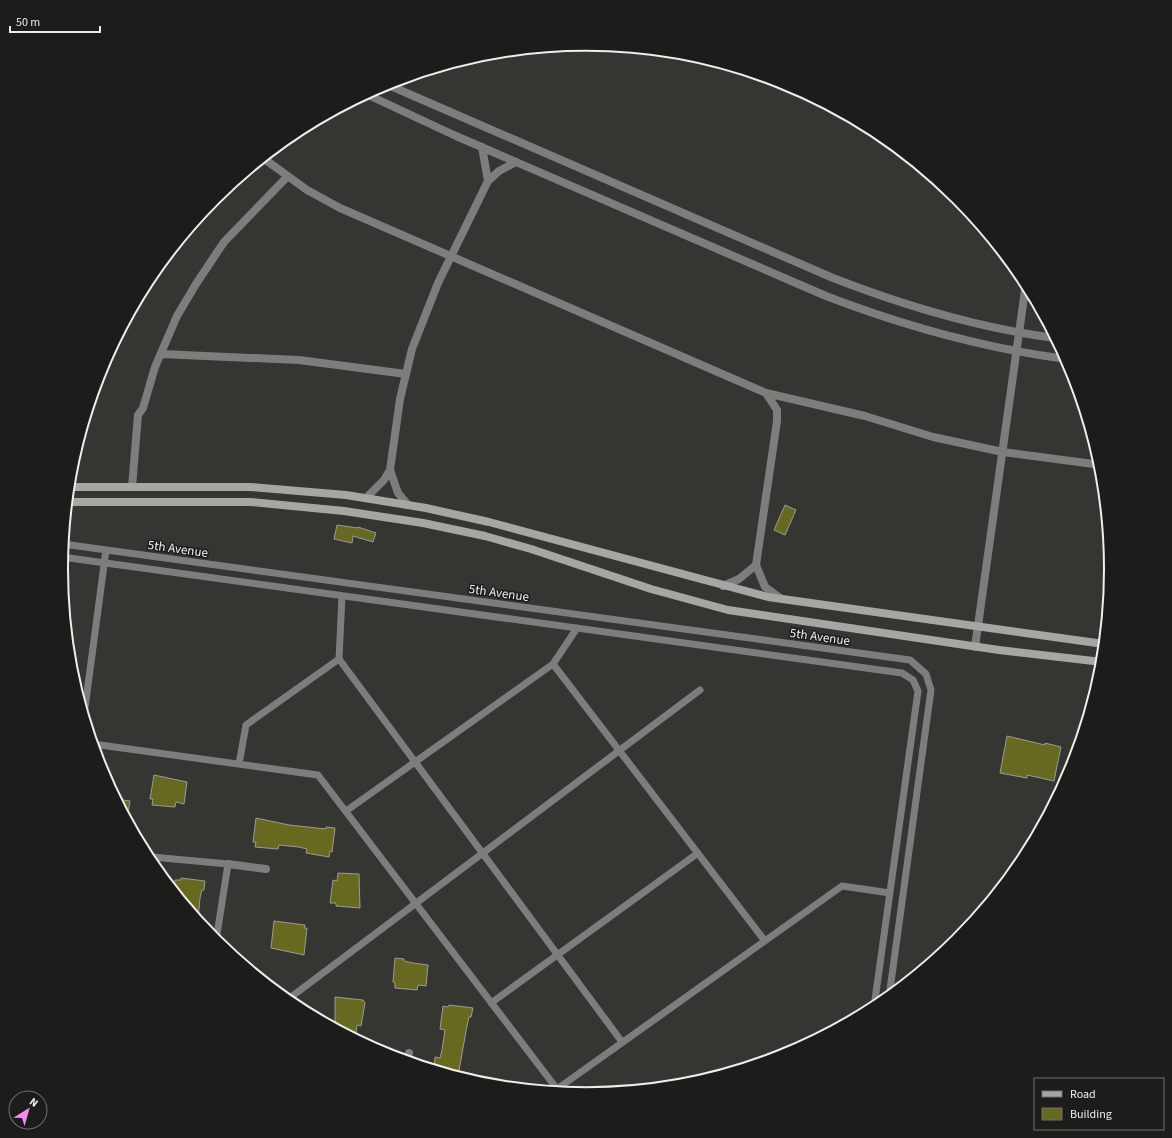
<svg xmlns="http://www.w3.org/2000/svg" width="1172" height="1138" font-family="'Source Sans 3',sans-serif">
<rect width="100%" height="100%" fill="#353531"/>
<path fill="#676921" stroke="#9c9c97" d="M 785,505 L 796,510 L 785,535 L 774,530 Z
M 337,525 L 358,528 L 358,527 L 376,533 L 373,542 L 353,536 L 352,543 L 334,539 Z
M 1007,736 L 1045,745 L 1045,743 L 1061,747 L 1054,781 L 1027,775 L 1027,778 L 1000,773 Z
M 154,775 L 187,782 L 184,804 L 176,802 L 175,807 L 152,805 L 153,799 L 150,799 Z
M 116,799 L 130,801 L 127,819 L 121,807 Z
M 256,818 L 289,825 L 317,828 L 326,829 L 326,827 L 335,828 L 332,852 L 330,851 L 329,857 L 306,853 L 307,849 L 299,847 L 279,845 L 278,849 L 255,847 L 256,842 L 253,842 Z
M 338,873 L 359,874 L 360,908 L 336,906 L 336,903 L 330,903 L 333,880 L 337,881 Z
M 181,878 L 205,881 L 204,890 L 202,890 L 200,898 L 198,919 L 174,890 L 175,880 L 181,880 Z
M 274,921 L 305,925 L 304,928 L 307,928 L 304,955 L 271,948 Z
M 395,958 L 404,959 L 404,961 L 413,963 L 428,965 L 426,986 L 418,985 L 417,990 L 395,988 L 395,983 L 393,982 Z
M 335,997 L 363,1000 L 365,1003 L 361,1026 L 357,1025 L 356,1033 L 343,1032 L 335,1027 Z
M 449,1005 L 473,1008 L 471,1017 L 469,1017 L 467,1026 L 458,1076 L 434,1069 L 435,1057 L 440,1058 L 442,1050 L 445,1030 L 440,1029 L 443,1006 L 448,1007 Z"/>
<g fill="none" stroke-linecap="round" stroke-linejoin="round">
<path stroke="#7d7d7b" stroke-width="7" d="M 63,544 L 910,660 L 926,674 L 931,690 L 889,997
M 62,557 L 902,673 L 913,680 L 918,691 L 874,1007
M 342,596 L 339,659 L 622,1042
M 577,628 L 553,664 L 765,941
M 84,715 L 106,550
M 93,744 L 318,775 L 557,1089 L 556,1091
M 239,764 L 246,725 L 339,659
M 346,811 L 553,664
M 151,862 L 152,857 L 228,864 L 216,941
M 287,1000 L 700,690
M 491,1003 L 698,853
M 557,1089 L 842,886 L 890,893"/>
<path stroke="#7d7d7b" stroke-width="8" d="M 386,84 L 833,278 C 905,306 978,328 1055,338
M 366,94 L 456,136 L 826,296 C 904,326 983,348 1066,359
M 482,147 L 488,181
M 263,158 L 307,190 L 340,208 L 766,393 L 777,410 L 777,421 L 756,565 L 765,587 L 780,598
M 161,354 L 299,360 L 406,374
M 766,393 L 865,416 L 933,437 L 1003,452 L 1101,465
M 132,487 L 138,415 L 143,408 L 155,367 L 177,316 L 196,284 L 224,242 L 287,177
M 366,498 L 384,480 L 390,470
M 408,505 L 398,493 L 390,470 L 400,399 L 412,349 L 438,283 L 488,181 L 499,171 L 516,162
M 723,586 L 739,579 L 756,565
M 975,647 L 1026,283
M 228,864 L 266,869
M 407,1061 L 409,1053"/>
<path stroke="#a6a6a2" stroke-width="8" d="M 69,487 L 251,487 L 346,495 L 426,508 L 489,522 L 768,597 L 1104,644
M 68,502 L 251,502 L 344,511 L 423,523 L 485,536 L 531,549 L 651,589 L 728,610 L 999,650 L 1102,662"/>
</g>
<g text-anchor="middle" stroke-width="3" stroke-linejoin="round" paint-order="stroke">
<g font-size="13" fill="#eeeeeb" stroke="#1c1d1b">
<text transform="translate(178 548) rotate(8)" y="5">5th Avenue</text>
<text transform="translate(499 592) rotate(8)" y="5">5th Avenue</text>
<text transform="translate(820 636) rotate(8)" y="5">5th Avenue</text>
</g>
</g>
<path d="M0 0H1172V1138H0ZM68 569a518 518 0 1 1 1036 0a518 518 0 1 1-1036 0Z" fill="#1c1d1b" fill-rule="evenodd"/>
<path fill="none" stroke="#eeeeeb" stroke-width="2" d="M68 569a518 518 0 1 1 1036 0a518 518 0 1 1-1036 0Z"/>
<rect x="1034" y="1078" width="130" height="52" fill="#1c1d1b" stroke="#70716e"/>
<rect x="1042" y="1091" width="20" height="6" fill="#a6a6a2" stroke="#70716e"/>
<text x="1070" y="1098" font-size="12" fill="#eeeeeb">Road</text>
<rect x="1042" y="1108" width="20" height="12" fill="#676921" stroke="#70716e"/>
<text x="1070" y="1118" font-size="12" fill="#eeeeeb">Building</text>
<g transform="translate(28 1110) rotate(37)"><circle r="19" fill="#1c1d1b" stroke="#70716e"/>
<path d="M0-3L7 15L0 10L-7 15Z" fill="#f489ef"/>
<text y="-6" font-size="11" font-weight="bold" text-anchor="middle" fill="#eeeeeb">N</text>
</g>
<path d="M10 26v6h90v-6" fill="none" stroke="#eeeeeb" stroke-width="2"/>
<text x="16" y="26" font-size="12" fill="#eeeeeb" stroke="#1c1d1b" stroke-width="3" paint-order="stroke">50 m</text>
</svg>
